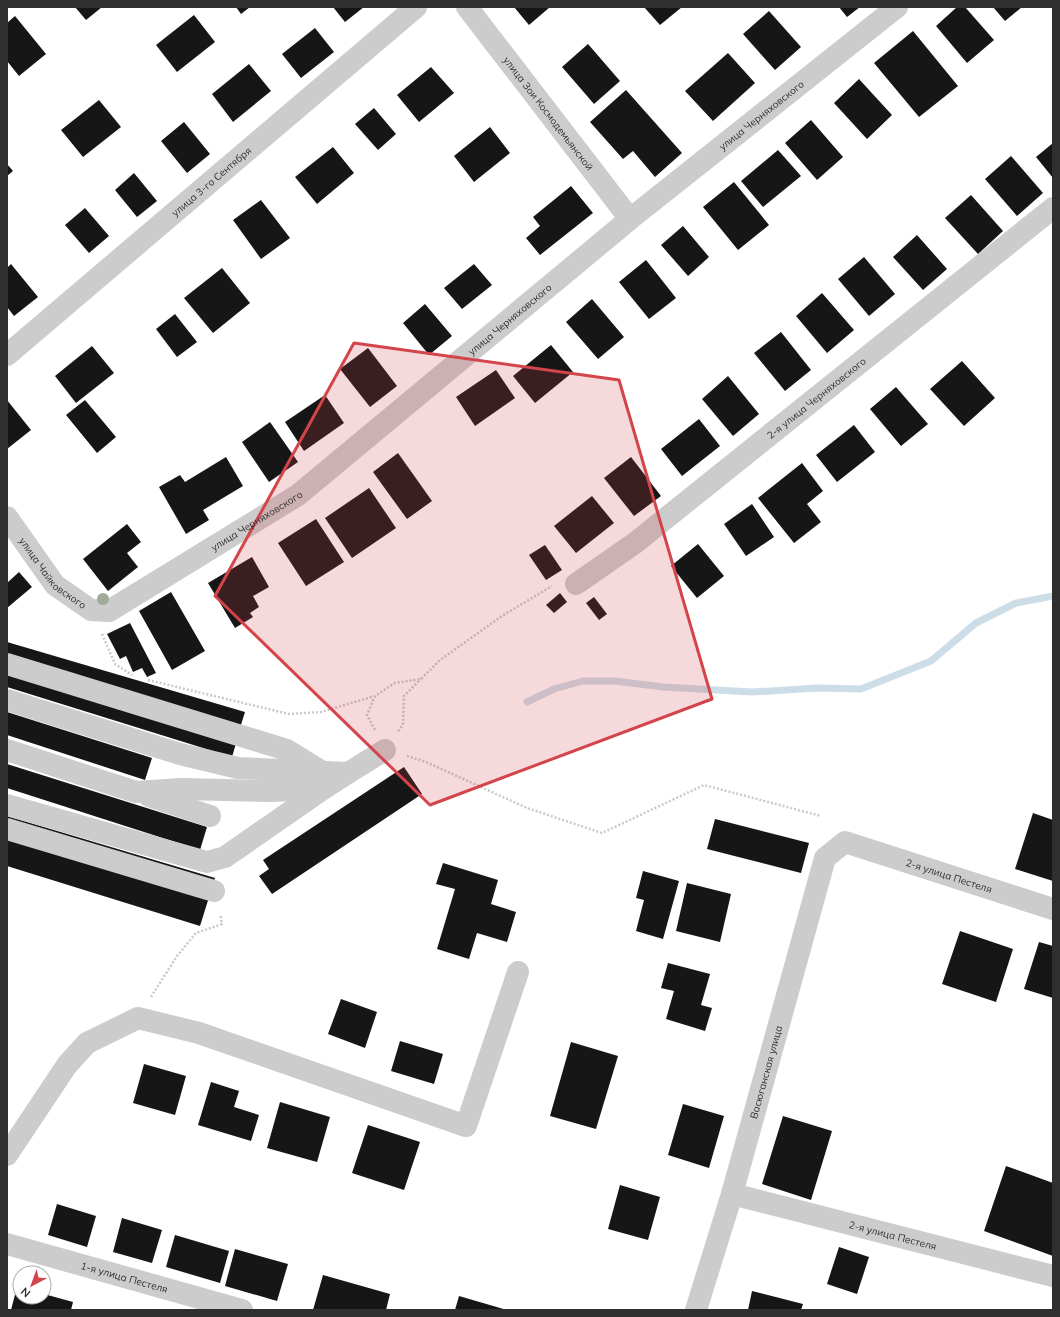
<svg xmlns="http://www.w3.org/2000/svg" width="1060" height="1317" font-family="Mulish,sans-serif">
<rect width="100%" height="100%" fill="#fff"/>
<g fill="none" stroke-linecap="round" stroke-linejoin="round">
<path stroke="#cddde8" stroke-width="7" d="M 527,702 L 554,689 L 583,681 L 615,681 L 663,687 L 752,692 L 818,688 L 861,689 L 931,661 L 976,623 L 1016,603 L 1053,596"/>
</g>
<path fill="#161616" d="M 75,7 L 102,7 L 86,20 Z
M 236,7 L 250,7 L 241,14 Z
M 333,7 L 364,7 L 345,22 Z
M 514,7 L 550,7 L 529,25 Z
M 644,7 L 682,7 L 660,25 Z
M 839,7 L 860,7 L 847,17 Z
M 957,7 L 965,7 L 994,40 L 967,63 L 936,26 Z
M 993,7 L 1022,7 L 1005,21 Z
M 769,11 L 801,47 L 775,70 L 743,34 Z
M 194,15 L 215,42 L 177,72 L 156,45 Z
M 15,16 L 46,54 L 19,76 L 7,61 L 7,23 Z
M 315,28 L 334,52 L 301,78 L 282,54 Z
M 913,31 L 958,86 L 919,117 L 874,63 Z
M 588,44 L 620,81 L 594,104 L 562,67 Z
M 728,53 L 755,83 L 713,121 L 685,91 Z
M 249,64 L 271,91 L 233,122 L 212,94 Z
M 431,67 L 454,93 L 419,122 L 397,95 Z
M 859,79 L 892,115 L 867,139 L 834,103 Z
M 626,90 L 682,153 L 655,177 L 633,151 L 623,159 L 590,122 Z
M 99,100 L 121,127 L 83,157 L 61,130 Z
M 374,108 L 396,134 L 378,150 L 355,124 Z
M 811,120 L 843,157 L 817,180 L 785,143 Z
M 184,122 L 210,154 L 187,173 L 161,141 Z
M 490,127 L 510,153 L 474,182 L 454,156 Z
M 1053,143 L 1053,178 L 1036,157 Z
M 333,147 L 354,173 L 317,204 L 295,177 Z
M 778,150 L 801,176 L 763,207 L 741,181 Z
M 1011,156 L 1043,193 L 1017,216 L 985,179 Z
M 7,164 L 13,171 L 7,176 Z
M 134,173 L 157,201 L 137,217 L 115,190 Z
M 734,182 L 769,225 L 738,250 L 703,207 Z
M 571,186 L 593,213 L 540,255 L 526,238 L 540,226 L 533,217 Z
M 971,195 L 1003,231 L 978,254 L 945,218 Z
M 261,200 L 290,238 L 261,259 L 233,220 Z
M 85,208 L 109,236 L 89,253 L 65,225 Z
M 683,226 L 709,257 L 688,276 L 661,245 Z
M 917,235 L 947,269 L 923,290 L 893,257 Z
M 864,257 L 895,294 L 869,316 L 838,279 Z
M 646,260 L 676,298 L 649,319 L 619,282 Z
M 11,264 L 38,297 L 14,316 L 7,307 L 7,268 Z
M 474,264 L 492,285 L 462,309 L 444,288 Z
M 222,268 L 250,303 L 213,333 L 184,298 Z
M 822,293 L 854,330 L 827,353 L 796,316 Z
M 592,299 L 624,337 L 598,359 L 566,322 Z
M 425,304 L 452,336 L 429,355 L 403,323 Z
M 175,314 L 197,342 L 177,357 L 156,329 Z
M 781,332 L 811,370 L 785,391 L 754,353 Z
M 551,345 L 573,372 L 535,403 L 513,376 Z
M 92,346 L 114,373 L 76,403 L 55,376 Z
M 368,348 L 397,386 L 370,407 L 340,369 Z
M 962,361 L 995,398 L 964,426 L 930,389 Z
M 496,370 L 515,398 L 475,426 L 456,397 Z
M 728,376 L 759,414 L 733,436 L 702,399 Z
M 896,387 L 928,424 L 901,446 L 870,409 Z
M 325,395 L 344,423 L 304,451 L 285,422 Z
M 7,400 L 31,430 L 7,449 Z
M 85,400 L 116,437 L 97,453 L 66,415 Z
M 699,419 L 720,446 L 682,476 L 661,449 Z
M 270,422 L 298,462 L 269,482 L 242,442 Z
M 854,425 L 875,452 L 837,482 L 816,455 Z
M 398,453 L 432,501 L 407,519 L 373,472 Z
M 226,457 L 243,486 L 203,510 L 209,520 L 186,534 L 159,487 L 180,475 L 185,482 Z
M 631,457 L 661,496 L 634,516 L 604,478 Z
M 802,463 L 823,491 L 807,504 L 821,522 L 794,543 L 758,498 Z
M 369,488 L 396,528 L 352,558 L 325,518 Z
M 592,496 L 614,523 L 576,553 L 554,526 Z
M 752,504 L 774,537 L 746,556 L 724,524 Z
M 316,519 L 344,562 L 306,586 L 278,543 Z
M 127,524 L 141,542 L 127,553 L 138,567 L 108,591 L 83,559 Z
M 698,544 L 724,576 L 697,598 L 671,566 Z
M 545,545 L 562,570 L 546,580 L 529,555 Z
M 252,557 L 269,587 L 253,596 L 259,607 L 250,613 L 253,617 L 235,628 L 208,583 Z
M 19,572 L 32,587 L 7,608 L 7,583 Z
M 171,592 L 205,651 L 172,670 L 139,611 Z
M 560,593 L 567,602 L 554,613 L 546,605 Z
M 594,597 L 607,614 L 599,620 L 586,603 Z
M 130,623 L 156,673 L 147,677 L 142,668 L 133,672 L 126,656 L 120,659 L 107,634 Z
M 7,642 L 245,712 L 240,728 L 7,658 Z
M 7,670 L 237,740 L 232,757 L 7,687 Z
M 7,712 L 152,758 L 145,780 L 7,735 Z
M 7,764 L 207,827 L 200,850 L 7,788 Z
M 404,767 L 422,794 L 272,894 L 259,876 L 269,869 L 263,860 Z
M 1033,813 L 1053,820 L 1053,881 L 1015,869 Z
M 7,816 L 215,878 L 200,926 L 7,866 Z
M 715,819 L 809,843 L 801,873 L 707,849 Z
M 443,863 L 498,880 L 491,904 L 516,912 L 507,942 L 477,933 L 469,959 L 437,949 L 455,889 L 436,884 Z
M 643,871 L 679,881 L 663,939 L 636,931 L 644,900 L 636,898 Z
M 687,883 L 731,894 L 720,942 L 676,931 Z
M 960,931 L 1013,949 L 996,1002 L 942,984 Z
M 1039,942 L 1053,946 L 1053,998 L 1024,989 Z
M 668,963 L 710,974 L 701,1005 L 712,1008 L 705,1031 L 666,1019 L 674,991 L 661,988 Z
M 341,999 L 377,1012 L 365,1048 L 328,1034 Z
M 400,1041 L 443,1054 L 434,1084 L 391,1071 Z
M 571,1042 L 618,1056 L 596,1129 L 550,1116 Z
M 144,1064 L 186,1076 L 175,1115 L 133,1103 Z
M 211,1082 L 239,1091 L 234,1107 L 259,1115 L 251,1141 L 198,1125 Z
M 280,1102 L 330,1117 L 317,1162 L 267,1148 Z
M 683,1104 L 724,1116 L 709,1168 L 668,1155 Z
M 783,1116 L 832,1131 L 811,1200 L 762,1184 Z
M 368,1125 L 420,1142 L 404,1190 L 352,1173 Z
M 1006,1166 L 1053,1183 L 1053,1256 L 984,1231 Z
M 620,1185 L 660,1197 L 648,1240 L 608,1229 Z
M 57,1204 L 96,1216 L 87,1247 L 48,1235 Z
M 122,1218 L 162,1230 L 152,1263 L 113,1252 Z
M 175,1235 L 229,1251 L 220,1283 L 166,1267 Z
M 839,1247 L 869,1257 L 857,1294 L 827,1284 Z
M 235,1249 L 288,1264 L 277,1301 L 225,1286 Z
M 323,1275 L 390,1294 L 386,1310 L 313,1310 Z
M 17,1287 L 20,1287 L 20,1297 L 44,1297 L 44,1294 L 73,1302 L 71,1310 L 11,1310 Z
M 752,1291 L 803,1304 L 801,1310 L 748,1310 Z
M 459,1296 L 507,1310 L 455,1310 Z"/>
<g fill="none" stroke-linecap="round" stroke-linejoin="round">
<path stroke="#c9c9c9" stroke-width="2.5" stroke-dasharray="2 2" stroke-linecap="butt" d="M 102,634 L 115,664 L 132,675
M 148,680 L 289,714 L 321,712 L 375,696 L 395,683 L 421,679 L 440,660 L 502,616 L 552,586
M 375,730 L 367,715 L 375,696
M 398,731 L 403,725 L 404,696 L 421,679
M 407,756 L 426,762 L 527,808 L 602,833 L 704,785 L 821,816
M 151,997 L 177,956 L 196,933 L 222,924 L 220,914"/>
<g stroke="#ccc" stroke-width="22">
<path id="s1" d="M 467,7 L 630,219"/>
<path id="s2" d="M 7,355 L 416,7"/>
<path id="s3" d="M 7,517 L 55,585 L 91,610 L 109,611 L 298,495 L 630,219 L 897,7"/>
<path id="s4" d="M 576,584 L 635,543 L 1053,208"/>
<path d="M 7,664 L 287,750 L 321,771"/>
<path d="M 7,700 L 180,754 L 238,768 L 348,773 L 385,750"/>
<path d="M 7,750 L 136,792 L 181,789 L 269,791 L 323,789 L 348,773"/>
<path d="M 149,796 L 210,816"/>
<path d="M 7,805 L 207,862 L 225,857 L 323,789"/>
<path d="M 7,829 L 214,891"/>
<path d="M 7,1155 L 67,1065 L 87,1043 L 138,1018 L 199,1033 L 466,1126 L 518,972"/>
<path id="s5" d="M 732,1194 L 1053,1276"/>
<path id="s6" d="M 7,1244 L 242,1310"/>
<path id="s7" d="M 696,1310 L 732,1194 L 825,858 L 845,842 L 1053,909"/>
</g>
</g>
<circle fill="#9fab96" cx="103" cy="599" r="6"/>
<path fill="#d3444b" fill-opacity="0.2" stroke="#d3444b" stroke-width="3" stroke-linejoin="round" d="M 354,343 L 619,380 L 712,699 L 430,805 L 215,596 Z"/>
<g text-anchor="middle" stroke-width="4" stroke-linejoin="round" paint-order="stroke">
<g font-size="10" fill="#2f2f2f" stroke="#fff">
<text dy="4" stroke="none"><textPath href="#s1" startOffset="134">улица Зои Космодемьянской</textPath></text>
<text dy="4" stroke="none"><textPath href="#s3" startOffset="966">улица Черняховского</textPath></text>
<text dy="4" stroke="none"><textPath href="#s2" startOffset="268">улица 3-го Сентября</textPath></text>
<text dy="4" stroke="none"><textPath href="#s3" startOffset="642">улица Черняховского</textPath></text>
<text dy="4" stroke="none"><textPath href="#s4" startOffset="304">2-я улица Черняховского</textPath></text>
<text dy="4" stroke="none"><textPath href="#s3" startOffset="318">улица Черняховского</textPath></text>
<text dy="4" stroke="none"><textPath href="#s3" startOffset="73">улица Чайковского</textPath></text>
<text dy="4" stroke="none"><textPath href="#s7" startOffset="605">2-я улица Пестеля</textPath></text>
<text dy="4" stroke="none"><textPath href="#s7" startOffset="248">Васюганская улица</textPath></text>
<text dy="4" stroke="none"><textPath href="#s5" startOffset="166">2-я улица Пестеля</textPath></text>
<text dy="4" stroke="none"><textPath href="#s6" startOffset="122">1-я улица Пестеля</textPath></text>
</g>
</g>
<rect width="1060" height="1317" fill="none" stroke="#2f2f2f" stroke-width="16"/>
<g transform="translate(32 1285) rotate(221)"><circle r="19" fill="#ffffff" stroke="#acacac"/>
<path d="M0-3L7 15L0 10L-7 15Z" fill="#d3444b"/>
<text y="-6" font-size="11" font-weight="bold" text-anchor="middle" fill="#2f2f2f">N</text>
</g>
</svg>
